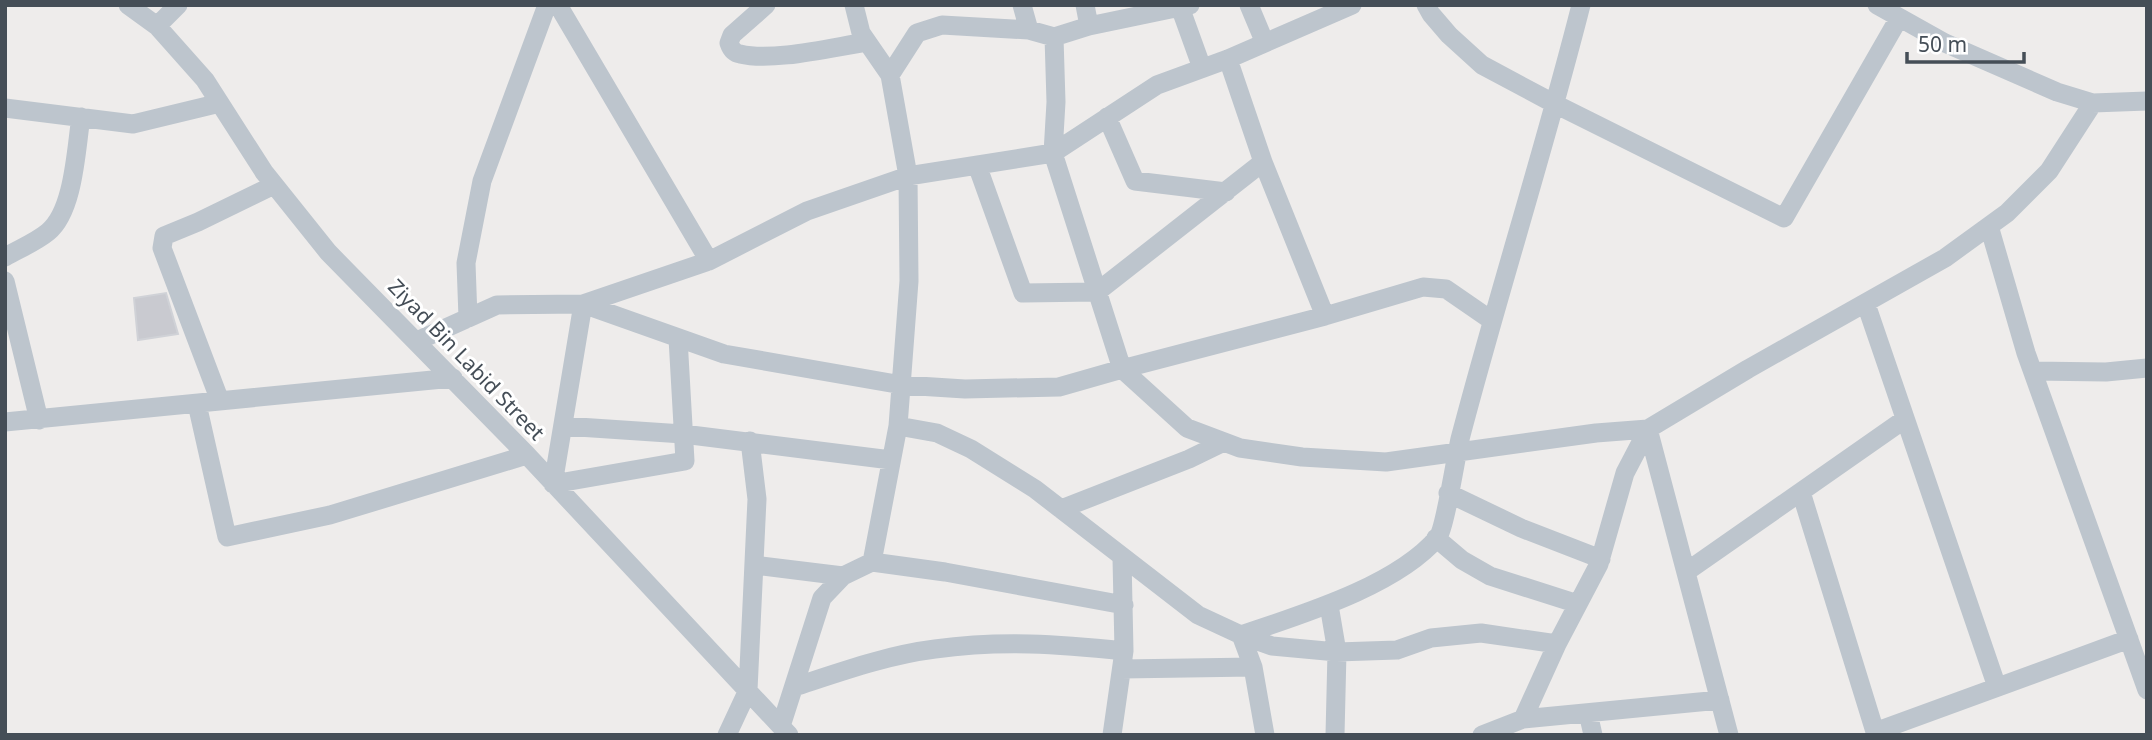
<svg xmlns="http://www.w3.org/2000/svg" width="2152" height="740" font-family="'Noto Sans',sans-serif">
<rect width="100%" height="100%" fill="#eeeceb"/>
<path fill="#c9cad0" stroke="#d0d2d7" stroke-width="2" d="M 166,293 L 178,334 L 138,340 L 134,298 Z"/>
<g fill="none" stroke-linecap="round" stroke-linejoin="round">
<path stroke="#bdc5cd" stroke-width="19" d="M 128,5 L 157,26 L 205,80 L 264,172 L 328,252 L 527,455 L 789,735
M 558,5 L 709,261
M 766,5 L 732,35 L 729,43 C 731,49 734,53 740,54 C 773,62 833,47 867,42
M 854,5 L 861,33 L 890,75 L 908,176 L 909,281 L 898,426 L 872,562
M 1022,5 L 1029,30 L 1054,37 L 1056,102 L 1053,153 L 1122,369 L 1187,428 L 1240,448 L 1302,457 L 1386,462 L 1596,433 L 1648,429 L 1729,735
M 1249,5 L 1265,43
M 1426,5 L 1431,14 L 1449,35 L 1482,65 L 1555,104 L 1784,218 L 1899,18
M 1877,5 L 1945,43 L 2057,92 L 2093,103 L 2147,101
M 1180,7 L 1202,68
M 157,26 L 178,5
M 1089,26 L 1190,5
M 1054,37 L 1089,26 L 1085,5
M 1228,59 L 1263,162 L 1325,316
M 890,75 L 917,33 L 942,25 L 1029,30
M 5,108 L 133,124 L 220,103
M 1107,117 L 1135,181 L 1226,192
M 977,165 L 1023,293 L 1097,292 L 1263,162
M 1989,226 L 2026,353 L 2147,690
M 5,257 C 19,249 36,242 48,232 C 74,211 76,149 81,117
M 5,281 L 39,420
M 1866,304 L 1997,687
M 468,318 L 466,263 L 482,181 L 547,5
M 678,338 L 685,461 L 553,484 L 583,304 L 724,354 L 902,385 L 965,389 L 1059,387 L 1122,369 L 1325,316 L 1423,287 L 1446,289 L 1491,320
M 417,341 L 497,305 L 583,304 L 709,261 L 807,211 L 908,176 L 1053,153 L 1157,85 L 1228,59 L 1352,5
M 2033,371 L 2106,372 L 2147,368
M 220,401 L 162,248 L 164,236 L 198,222 L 274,185
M 197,404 L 227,537 L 330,515 L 527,455
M 5,422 L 453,378
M 563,426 L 683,434 L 891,460
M 898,426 L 937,433 L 971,449 L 1035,489 L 1198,615 L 1241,635 L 1253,667 L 1265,735
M 1801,492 L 1876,735
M 1448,493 L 1521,528 L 1601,559
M 1061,509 L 1189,459 L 1224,442
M 1436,538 L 1462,560 L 1490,576 L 1578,604
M 754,565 L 843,576
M 1686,572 L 1905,419
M 1329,605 L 1337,652 L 1335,735
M 1241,635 C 1300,615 1397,586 1438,537 C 1445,528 1456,456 1460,439 C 1498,294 1544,151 1581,5
M 1241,635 L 1272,646 L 1337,652 L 1397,650 L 1431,638 L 1481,633 L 1557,644
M 1122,669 L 1253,667
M 794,687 C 840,672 887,655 935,649 C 1001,640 1059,644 1124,651
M 1588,713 L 1593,735
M 1523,719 L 1720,700
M 781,726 L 822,598 L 843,576 L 872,562 L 945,572 L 1124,605
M 1875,732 L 2129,639
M 727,735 L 748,690 L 757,499 L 750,441
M 1112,735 L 1124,651 L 1122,558
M 1482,735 L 1523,719 L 1557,644 L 1599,564 L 1625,473 L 1648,429 L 1748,369 L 1945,258 L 2007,213 L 2049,171 L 2093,103"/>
</g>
<g text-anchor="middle" stroke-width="6" stroke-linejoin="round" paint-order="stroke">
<g font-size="21" fill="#454e57" stroke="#fff">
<text transform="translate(466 360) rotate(46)" y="7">Ziyad Bin Labid Street</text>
</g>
</g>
<rect width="2152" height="740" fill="none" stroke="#454e57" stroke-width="14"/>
<path d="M1907 52v10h117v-10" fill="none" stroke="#454e57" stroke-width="3.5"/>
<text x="1918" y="52" font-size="21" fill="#454e57" stroke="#ffffff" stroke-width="5" paint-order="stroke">50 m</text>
</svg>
